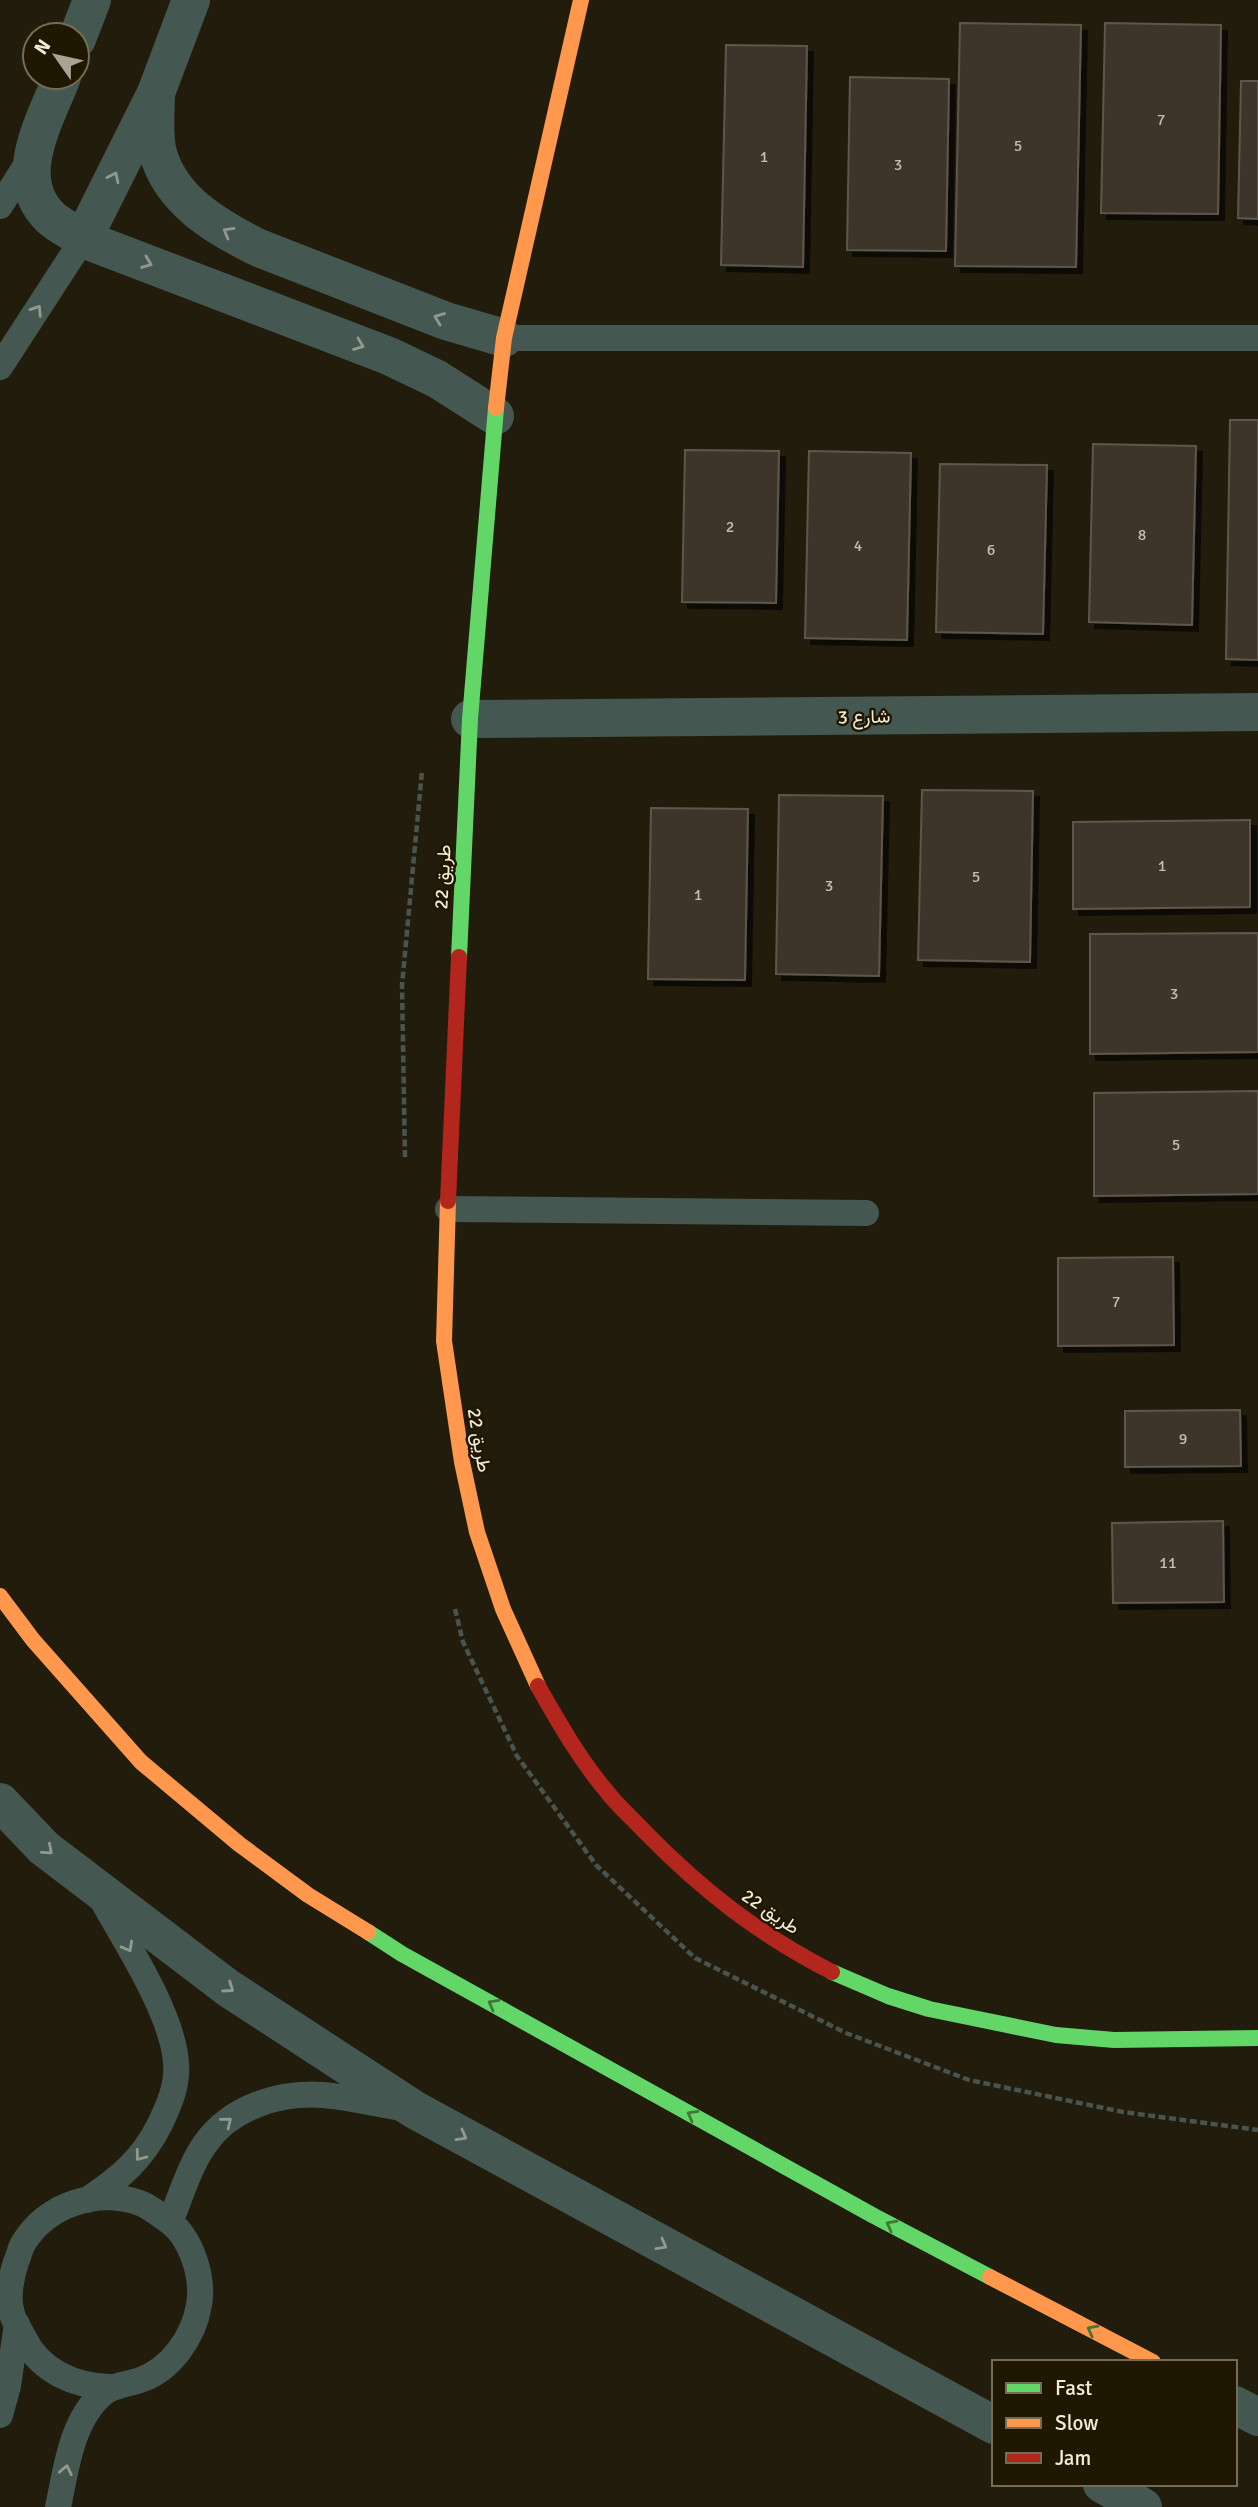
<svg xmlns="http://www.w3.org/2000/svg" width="1258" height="2507" font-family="Signika,Vazirmatn,sans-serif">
<defs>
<filter id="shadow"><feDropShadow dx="6" dy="6" stdDeviation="0" flood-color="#0009"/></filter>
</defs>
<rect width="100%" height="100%" fill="#211c0c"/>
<path fill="#3d362b" stroke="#5f574c" stroke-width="2" filter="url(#shadow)" d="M 960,23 L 1081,25 L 1076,267 L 955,266 Z
M 1105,23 L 1221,25 L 1218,214 L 1101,213 Z
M 726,45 L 807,46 L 803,267 L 721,265 Z
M 850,77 L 949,79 L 946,251 L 847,250 Z
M 1241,81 L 1258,81 L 1258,219 L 1238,218 Z
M 1230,420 L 1258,420 L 1258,660 L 1226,659 Z
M 1093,444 L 1196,446 L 1192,625 L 1089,622 Z
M 685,450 L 779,451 L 776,603 L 682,602 Z
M 809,451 L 911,453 L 907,640 L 805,638 Z
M 940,464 L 1047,465 L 1043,634 L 936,632 Z
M 922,790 L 1033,791 L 1030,962 L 918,960 Z
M 779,795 L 883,796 L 879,976 L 776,974 Z
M 651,808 L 748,809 L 745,980 L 648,979 Z
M 1250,820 L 1250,907 L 1073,909 L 1073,822 Z
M 1258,933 L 1258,1052 L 1090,1054 L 1090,934 Z
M 1258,1091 L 1258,1194 L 1094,1196 L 1094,1093 Z
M 1173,1257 L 1174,1345 L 1058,1346 L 1058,1258 Z
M 1240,1410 L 1241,1466 L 1125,1467 L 1125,1411 Z
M 1223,1521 L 1224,1602 L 1113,1603 L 1112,1523 Z"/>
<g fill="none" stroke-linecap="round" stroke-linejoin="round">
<path stroke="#49544e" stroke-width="4.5" stroke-dasharray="7 3.5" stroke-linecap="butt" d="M 405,1157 L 402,985 L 422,771
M 455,1609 L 463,1642 L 517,1756 L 596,1865 L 695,1958 L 846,2033 L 969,2080 L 1123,2112 L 1258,2130"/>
<path stroke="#445751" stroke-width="26" d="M 0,206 L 32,156
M 504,338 L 1258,338
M 0,367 L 83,239
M 448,1209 L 866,1213
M 87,2200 C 120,2178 142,2160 160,2124 C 169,2105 178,2085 176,2063 C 173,2014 125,1941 101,1898
M 170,2222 C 181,2196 189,2167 205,2144 C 231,2107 279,2092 323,2095 C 349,2097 376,2104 402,2108
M 0,2415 L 8,2386 L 17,2324
M 58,2507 C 66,2470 71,2422 101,2395 C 112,2385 126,2385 140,2380 C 171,2370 194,2336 199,2305 C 204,2277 191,2236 167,2220 C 158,2214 149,2206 140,2203 C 98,2188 48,2204 24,2242 C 20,2248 19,2256 16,2262 C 11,2278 7,2298 12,2314 C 14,2322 20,2330 24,2338 C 40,2371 74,2386 110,2387"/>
<path stroke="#445751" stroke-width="38" d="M 77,39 L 92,0
M 62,77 C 46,119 9,179 51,218 C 60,226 73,232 83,239 L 389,356 L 437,379 L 495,416
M 156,93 C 156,112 153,134 158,153 C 171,201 218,228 259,248 L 446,321 L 504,338
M 83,239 L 156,93 L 191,0
M 470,719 L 1258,712
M 0,1802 L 44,1848 L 228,1988 L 415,2110 L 994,2425
M 1235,2405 L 1258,2417
M 1102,2484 L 1143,2507"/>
<path stroke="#63d668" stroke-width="16" d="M 459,957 L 470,719 L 496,408
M 368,1932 L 402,1954 L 874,2216 L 990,2277
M 832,1972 L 888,1996 L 929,2009 L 1056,2035 L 1114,2040 L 1258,2038"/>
<path stroke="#ff974d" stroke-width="16" d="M 496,408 L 504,338 L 581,0
M 448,1201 L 444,1341 L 462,1462 L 477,1532 L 503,1609 L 538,1686
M 0,1596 L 33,1640 L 141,1762 L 239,1844 L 308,1895 L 368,1932
M 990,2277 L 1153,2362"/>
<path stroke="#b3261e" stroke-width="16" d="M 448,1201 L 459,957
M 538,1686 C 559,1723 580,1760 608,1793 C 619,1807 633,1819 645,1832 C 704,1892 757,1933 832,1972"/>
</g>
<defs><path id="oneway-chevron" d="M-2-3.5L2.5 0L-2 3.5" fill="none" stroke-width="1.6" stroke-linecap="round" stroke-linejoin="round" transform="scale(1.75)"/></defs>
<g stroke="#929a8f">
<use href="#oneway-chevron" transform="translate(114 177) rotate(-64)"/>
<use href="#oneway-chevron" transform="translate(228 232) rotate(-150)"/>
<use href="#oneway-chevron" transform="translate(147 263) rotate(21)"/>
<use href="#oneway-chevron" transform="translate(37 310) rotate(-57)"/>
<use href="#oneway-chevron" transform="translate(439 318) rotate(-159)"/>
<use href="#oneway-chevron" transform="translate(359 345) rotate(21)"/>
<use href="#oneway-chevron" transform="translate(48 1850) rotate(41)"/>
<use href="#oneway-chevron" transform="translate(128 1947) rotate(61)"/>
<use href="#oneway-chevron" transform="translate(229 1988) rotate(35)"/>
<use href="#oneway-chevron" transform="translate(227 2122) rotate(-39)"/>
<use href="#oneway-chevron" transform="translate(462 2136) rotate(29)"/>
<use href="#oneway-chevron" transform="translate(140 2156) rotate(127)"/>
<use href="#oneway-chevron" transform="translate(662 2245) rotate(29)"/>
<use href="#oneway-chevron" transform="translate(66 2470) rotate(-78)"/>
</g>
<g stroke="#427634">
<use href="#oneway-chevron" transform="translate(493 2004) rotate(-151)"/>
<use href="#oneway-chevron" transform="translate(692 2115) rotate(-151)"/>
<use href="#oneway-chevron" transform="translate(891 2225) rotate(-152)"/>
<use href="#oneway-chevron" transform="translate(1092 2330) rotate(-152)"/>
</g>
<g text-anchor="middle" stroke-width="5" stroke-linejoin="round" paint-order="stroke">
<g font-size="16" fill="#c4beae">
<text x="1161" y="125">7</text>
<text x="1018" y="151">5</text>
<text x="764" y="162">1</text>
<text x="898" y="170">3</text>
<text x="730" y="532">2</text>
<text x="1142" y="540">8</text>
<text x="858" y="551">4</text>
<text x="991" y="555">6</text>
<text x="1162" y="871">1</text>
<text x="976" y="882">5</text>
<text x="829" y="891">3</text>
<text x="698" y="900">1</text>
<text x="1174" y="999">3</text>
<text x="1176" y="1150">5</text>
<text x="1116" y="1307">7</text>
<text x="1183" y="1444">9</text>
<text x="1168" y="1568">11</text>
</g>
<g font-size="19" fill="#f1ebda" stroke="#201700">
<text transform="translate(864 716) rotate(-1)" y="7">شارع 3</text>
<text transform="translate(442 877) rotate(-87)" y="7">طريق 22</text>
<text transform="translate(480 1440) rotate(80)" y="7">طريق 22</text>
<text transform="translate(771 1911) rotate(34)" y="7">طريق 22</text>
</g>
</g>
<rect x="992" y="2360" width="245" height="126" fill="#201700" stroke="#746c57" stroke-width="2"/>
<rect x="1006" y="2383" width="35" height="10" fill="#63d668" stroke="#746c57" stroke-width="2"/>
<text x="1055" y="2395" font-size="21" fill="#f1ebda">Fast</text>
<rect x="1006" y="2418" width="35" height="10" fill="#ff974d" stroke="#746c57" stroke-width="2"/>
<text x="1055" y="2430" font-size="21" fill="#f1ebda">Slow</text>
<rect x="1006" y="2453" width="35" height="10" fill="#b3261e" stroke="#746c57" stroke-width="2"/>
<text x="1055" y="2465" font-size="21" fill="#f1ebda">Jam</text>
<g transform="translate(56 56) rotate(304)"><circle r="33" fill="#201700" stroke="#746c57" stroke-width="2"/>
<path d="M0-5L12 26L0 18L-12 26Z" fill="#a8a392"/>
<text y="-10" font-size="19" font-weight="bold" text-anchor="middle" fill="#f1ebda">N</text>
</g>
</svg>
